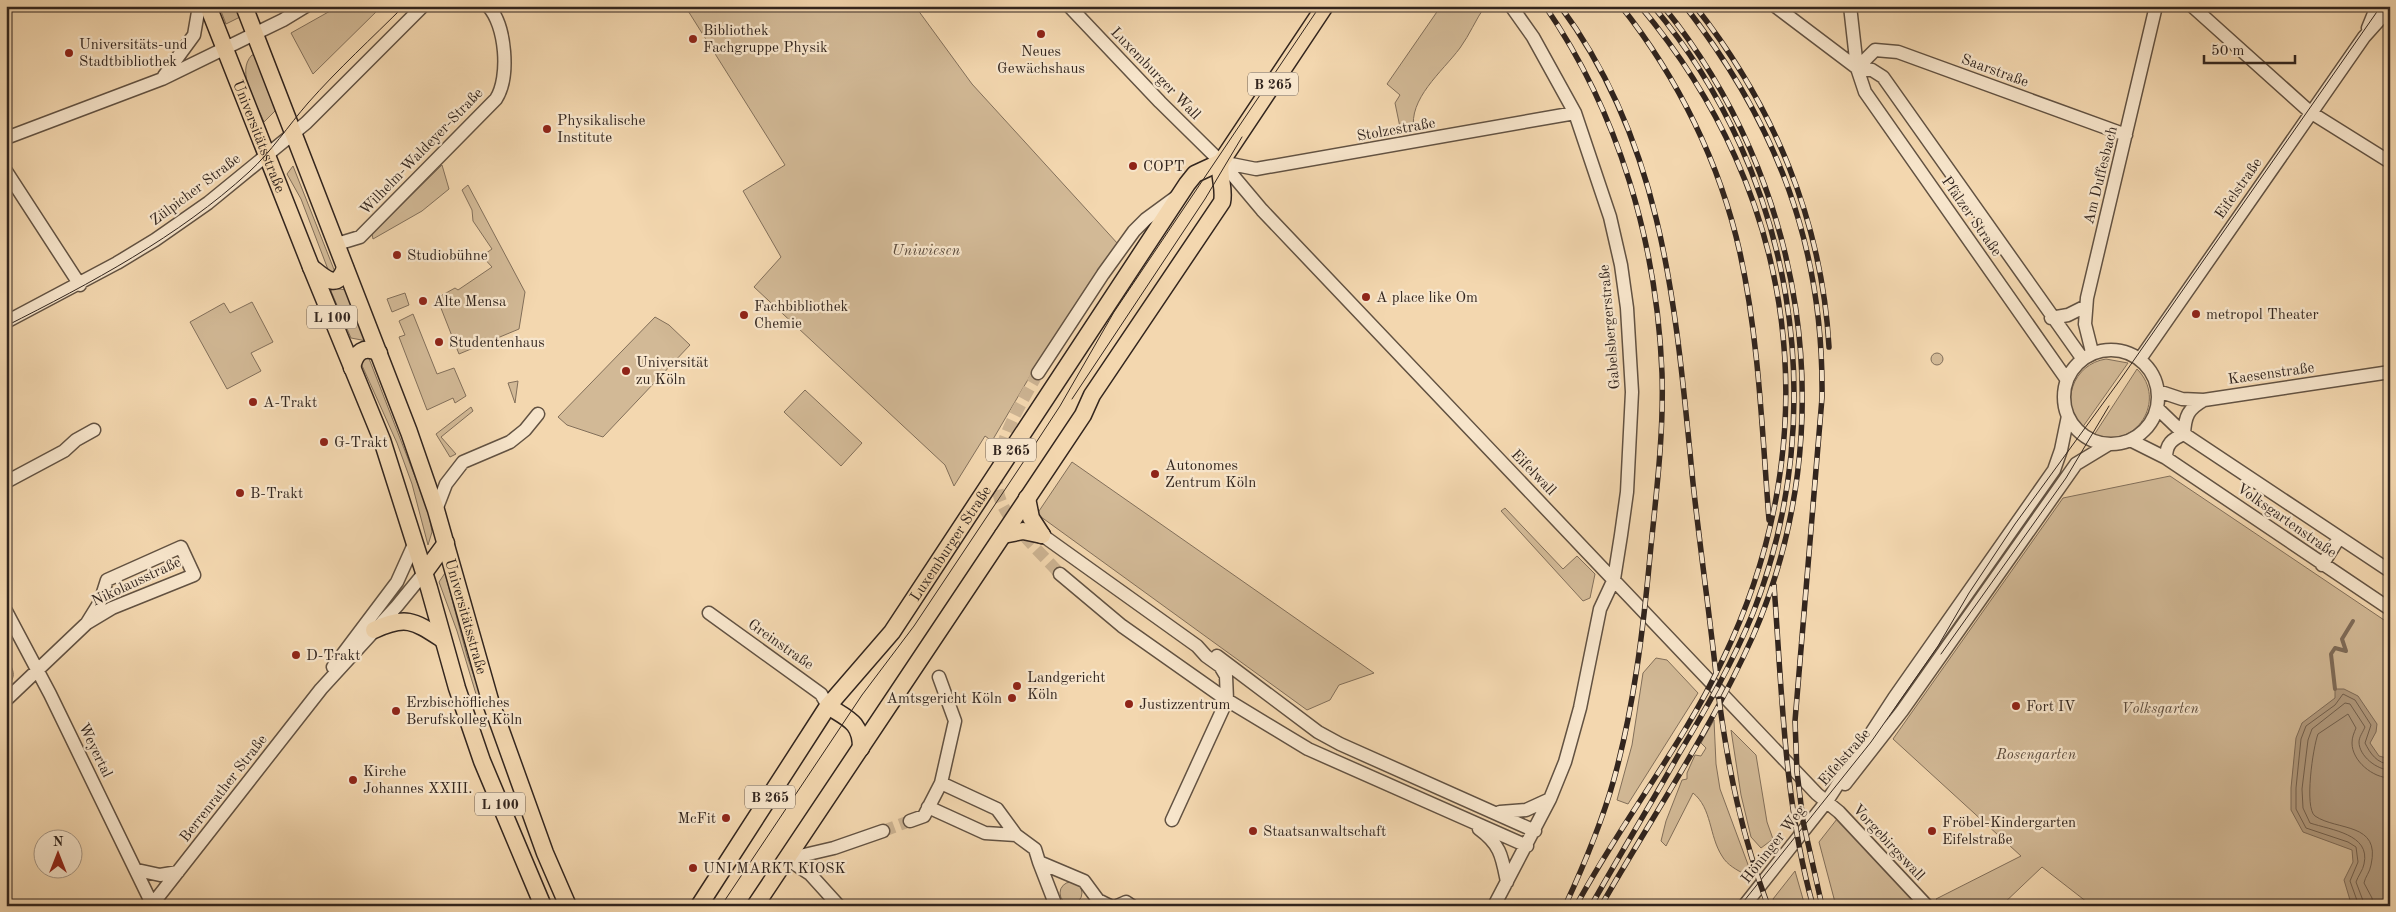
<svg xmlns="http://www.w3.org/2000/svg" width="2396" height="912" font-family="'Old Standard TT',serif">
<rect width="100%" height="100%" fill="#f3d7af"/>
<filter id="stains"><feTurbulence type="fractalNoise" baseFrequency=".004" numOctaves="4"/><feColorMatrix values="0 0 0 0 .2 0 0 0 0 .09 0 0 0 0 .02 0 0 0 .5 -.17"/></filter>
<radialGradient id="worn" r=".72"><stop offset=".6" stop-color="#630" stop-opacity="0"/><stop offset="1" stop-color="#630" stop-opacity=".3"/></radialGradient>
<path fill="#d2b996" stroke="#826f5a" d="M 219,6 L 235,6 L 240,17 L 226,24 Z
M 339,6 L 382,6 L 313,74 L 291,33 Z
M 685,6 L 915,6 L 972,84 L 1118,244 L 1033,371 L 992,441 L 985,436 L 954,486 L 945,465 L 754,287 L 781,257 L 743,191 L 785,165 Z
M 1441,6 L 1485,6 C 1475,21 1470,34 1460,48 C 1442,72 1408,99 1414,130 L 1401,132 L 1395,103 L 1400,95 L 1387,84 Z
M 252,55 L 254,55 L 276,110 L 264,122 C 257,104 235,72 252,55 Z
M 442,165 L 449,189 L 422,211 L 373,239 L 372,234 Z
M 293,166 L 335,272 L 335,273 L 329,272 L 301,199 L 287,174 Z
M 468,185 L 525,292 L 519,329 L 459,354 L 437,298 L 455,288 L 458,290 L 492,267 L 482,256 L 492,249 L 473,221 L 472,210 L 462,190 Z
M 333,288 L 346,290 L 367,341 L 351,338 L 331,291 Z
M 405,293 L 409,305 L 392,312 L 387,299 Z
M 252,302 L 273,342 L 251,353 L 261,371 L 227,389 L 190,322 L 224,303 L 230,313 Z
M 413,314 L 437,374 L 454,368 L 466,396 L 455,403 L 453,398 L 427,410 L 399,337 L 405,335 L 399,321 Z
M 655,317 L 669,325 L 690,345 L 603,437 L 567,425 L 558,417 Z
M1931 359a6 6 0 1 1 12 0a6 6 0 1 1-12 0Z
M 368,356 L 428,510 L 432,532 L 428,545 L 412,484 L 397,443 L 360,361 Z
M 2106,359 L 2128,363 L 2082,428 C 2059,403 2073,364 2106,359 Z
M 2137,369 C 2168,400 2136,451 2094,435 Z
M 518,381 L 515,403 L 508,383 Z
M 805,390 L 862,443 L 841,466 L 784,412 Z
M 471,407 L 473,411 L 441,437 L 456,454 L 450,457 L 436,434 Z
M 1072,462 L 1374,673 L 1339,685 L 1330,700 L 1307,710 L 1037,514 Z
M 2170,476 L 2390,624 L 2390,906 L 2092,906 L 2042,867 L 2001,906 L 1942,906 L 1936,899 L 2021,856 L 1893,739 L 2063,498 Z
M 1505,508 L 1563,569 L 1577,556 L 1595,574 L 1590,598 L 1583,601 L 1501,511 Z
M 445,573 L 467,656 L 483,702 L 479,704 L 457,631 L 439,582 Z
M 6,656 C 13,670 18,676 6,687 Z
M 1656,658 L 1667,660 L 1698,693 L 1628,804 L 1617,800 L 1632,745 L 1643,673 Z
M 1714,720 L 1716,764 L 1720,789 L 1750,870 L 1746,875 C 1737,870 1727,865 1722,856 C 1709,836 1712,808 1693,793 L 1666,846 L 1661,841 L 1666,821 L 1682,780 L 1687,779 L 1687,773 L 1695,755 L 1701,756 L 1706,748 L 1701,743 Z
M 1731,730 L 1756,755 L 1767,822 L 1773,839 L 1761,848 L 1751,837 L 1741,795 Z
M 1837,819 L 1919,906 L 1836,906 L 1819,842 Z
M 1795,871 L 1805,906 L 1776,906 L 1773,899 Z
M1060 893a11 11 0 1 1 22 0a11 11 0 1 1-22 0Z"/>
<path fill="#b19a7e" stroke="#7e6b58" d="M 2335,689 L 2344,689 L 2358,696 L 2377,724 L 2376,732 L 2370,743 L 2379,756 L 2390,759 L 2390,905 L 2386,906 L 2356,906 L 2350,900 L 2344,880 L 2353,862 L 2352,850 L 2303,832 L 2291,810 L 2291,788 L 2296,738 L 2302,723 L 2335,698 Z"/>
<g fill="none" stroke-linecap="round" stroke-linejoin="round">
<path stroke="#72604e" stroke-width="1" d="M 2359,906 L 2350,881 L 2358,862 L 2356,847 L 2348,842 L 2306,828 L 2296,809 L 2296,788 L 2301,739 L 2306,726 L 2335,705 L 2343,694 L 2355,700 L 2371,725 L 2365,743 C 2370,753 2377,764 2390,764
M 2365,906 L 2356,882 C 2358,876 2363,870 2364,864 C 2371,834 2331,830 2310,823 L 2303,808 L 2302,789 L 2308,740 L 2312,729 L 2345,703 L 2350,704 L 2365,727 C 2363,732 2359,737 2359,742 C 2359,756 2377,770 2390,770
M 2373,906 L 2372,898 L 2364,883 C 2365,877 2370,872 2371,865 C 2381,822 2337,831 2315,816 C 2304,808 2313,747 2318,734 L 2348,714 L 2356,728 C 2354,733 2352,737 2352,743 C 2352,761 2373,778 2390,778"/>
<path stroke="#7e6b58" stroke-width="4" d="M 2335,689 L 2331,654 L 2335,648 L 2346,651 L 2342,639 L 2353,621"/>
<path stroke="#ccb392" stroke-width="12" stroke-dasharray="12 6" stroke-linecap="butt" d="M 1038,373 C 1018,409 982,465 1003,506 C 1017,532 1040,552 1060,574
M 883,831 L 910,821"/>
<g stroke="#625242" stroke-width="15">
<path id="minor" d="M 1069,6 L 1160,102 L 1225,166 L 1262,210 L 1817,794 L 1839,812 L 1927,906
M 1775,6 L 1857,68 L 1872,70 L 1883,77 L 2082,358
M 1850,6 L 1857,68 L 1865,92 L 2067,380
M 2192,6 L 2310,112 L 2390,162
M 2368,28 L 2377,6
M 1857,68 L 1875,50 L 1898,52 L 2126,135
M 164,76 L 194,35 L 199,6
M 6,138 L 162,79 L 283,20 L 306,6
M 1221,162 L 1256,169 L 1575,113
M 6,171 L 80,285
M 337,244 L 360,237 L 496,99 C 510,77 506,25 488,6
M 2051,318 L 2068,315 L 2086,306
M 6,322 L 117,263 L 155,240 L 208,203 L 306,123 L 423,6
M2064 397a47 47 0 1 1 94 0a47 47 0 1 1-94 0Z
M 2092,352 L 2085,324 L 2087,298 L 2156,6
M 2140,359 L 2364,37 L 2390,8
M 1038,373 L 1103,274 L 1134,231 L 1146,219 L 1176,197
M 2158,391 L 2182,399 L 2204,400 L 2390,372
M 2157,408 L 2184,434 L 2390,571
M 2184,434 C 2185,416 2188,409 2204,400
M 2130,440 L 2166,458 L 2390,609
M 2166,458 C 2166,444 2172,439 2184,434
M 6,482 L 64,451 L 76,440 L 94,430
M 436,510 L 446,484 L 463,462 L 510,442 L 525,430 L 538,414
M 1042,535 L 1197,646 L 1206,656 L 1220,666 L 1226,676 L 1227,700 L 1172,820
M 2322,565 L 2339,538
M 1060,574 L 1122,626 L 1227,700 L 1308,749 L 1527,846
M 6,611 L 50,694 L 153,906
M 709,613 L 821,694 L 828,706
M 1217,656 L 1318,732 L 1340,744 L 1535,831
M 333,667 L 397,582 L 415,542
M 6,700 L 87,623 L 112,608 L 194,575 L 181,547 L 107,580 L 100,602 L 87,623
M 941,783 L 997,809 L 1016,835 L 1035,849 L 1039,862 L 1084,881 L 1098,900 L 1110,906
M 1845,784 L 1902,711 L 2076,464 L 2109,444
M 928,807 L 985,833 L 1016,835
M 1500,812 L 1526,810 L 1550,799
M 910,821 L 924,816 L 941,783 L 955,721 L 939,677
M 1479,829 C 1501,845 1502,857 1507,882
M 787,859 L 834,848 L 883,831
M 787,859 L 810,874 L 839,906
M 1039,862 L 1056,906
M 137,870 L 160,875 L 178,872
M 151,906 L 321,689 L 397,606 L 424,573
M 1117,906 L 1126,902 L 1132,906
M 1494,906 L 1550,799 L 1565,762 L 1580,708 L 1600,609 L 1614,579 L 1621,535 L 1627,492 L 1632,392 L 1627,308 L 1621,265 L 1610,217 L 1575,113 L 1533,37 L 1511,6
M 1744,906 L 1827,801 L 1894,698 L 2054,470 L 2061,450 L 2068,416"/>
</g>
<g stroke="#32251e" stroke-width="19">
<g id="major">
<path id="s1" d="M 208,6 L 311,267 L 382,440 L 429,588 L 457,688 L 482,761 L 543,906"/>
<path id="s2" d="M 244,6 L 409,432 L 436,510 L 490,700 L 545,853 L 568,906"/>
<path d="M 311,267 C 325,278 337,291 345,268"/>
<path d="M 352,368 C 355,352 364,345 379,353"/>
<path d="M 1027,498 L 1031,518 L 1042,535"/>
<path d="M 1003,535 L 1023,531 L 1042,535"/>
<path d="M 424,573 L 446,543"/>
<path d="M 374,630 C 406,615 414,621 442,639"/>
<path d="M 828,706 C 848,719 861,722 861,748"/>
<path id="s3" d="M 699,906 L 828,706 L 892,632 L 1187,184 L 1195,174 L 1221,162"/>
<path d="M 755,906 L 1083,415 L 1092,395 L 1222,202 C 1225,188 1218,176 1221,162 L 1325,6"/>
</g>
</g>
<use href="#minor" stroke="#f7e5cb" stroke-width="12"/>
<use href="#major" stroke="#f3d7af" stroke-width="16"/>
<path stroke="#32251e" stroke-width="1" d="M 6,326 C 91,283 178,237 249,172 C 271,152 288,126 308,103 C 338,69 372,38 404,6
M 1072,399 L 1205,199 L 1242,137
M 1941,654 L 2066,478 L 2109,406
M 721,906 L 862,695 L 914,626 L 1024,461 L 1060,406 L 1114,312 L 1320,6
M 1740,906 L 1871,742 L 1899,702 L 1938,646 L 1969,593 L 2015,524 L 2120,380 L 2381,6"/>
<g stroke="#32251e" stroke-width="5.5">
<path id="rail" d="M 1545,6 C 1619,113 1657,244 1662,373 C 1664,434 1656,495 1650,556 C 1643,631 1634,706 1614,779 C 1602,822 1584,865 1565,906
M 1560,6 C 1666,148 1676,314 1693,483 C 1700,547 1709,611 1716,674
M 1621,6 C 1678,78 1720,163 1740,253 C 1759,340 1762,431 1769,520
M 1685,6 C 1777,125 1824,246 1822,398 L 1795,721 L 1797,772 L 1803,821 L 1822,906
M 1695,6 C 1773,105 1822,220 1829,347
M 1774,585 C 1782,692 1784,802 1813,906
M 1719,699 C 1729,774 1742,835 1768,906
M 1576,906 C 1621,822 1683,745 1723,659 C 1830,437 1799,195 1640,6
M 1591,906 C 1620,854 1651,804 1680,752 C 1707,707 1733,662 1753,613 C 1833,409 1794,174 1653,6
M 1601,906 C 1652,817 1711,730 1753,636 C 1844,427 1806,182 1663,6"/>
</g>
<use href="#rail" stroke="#f7e5cb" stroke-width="4" stroke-dasharray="11" stroke-linecap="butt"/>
</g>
<g fill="#8f2418" stroke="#f7e5cb" stroke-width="2">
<circle cx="1041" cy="34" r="5"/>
<circle cx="693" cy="39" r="5"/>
<circle cx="69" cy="53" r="5"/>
<circle cx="547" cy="129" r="5"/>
<circle cx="1133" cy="166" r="5"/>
<circle cx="397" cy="255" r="5"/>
<circle cx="1366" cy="297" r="5"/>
<circle cx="423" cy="301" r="5"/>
<circle cx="2196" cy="314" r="5"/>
<circle cx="744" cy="315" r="5"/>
<circle cx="439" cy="342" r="5"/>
<circle cx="626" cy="371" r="5"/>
<circle cx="253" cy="402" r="5"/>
<circle cx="324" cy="442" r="5"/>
<circle cx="1155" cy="474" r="5"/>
<circle cx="240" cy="493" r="5"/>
<circle cx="296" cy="655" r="5"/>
<circle cx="1017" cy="686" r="5"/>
<circle cx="1012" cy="698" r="5"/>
<circle cx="1129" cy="704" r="5"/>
<circle cx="2016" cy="706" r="5"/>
<circle cx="396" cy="711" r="5"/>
<circle cx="353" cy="780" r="5"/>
<circle cx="726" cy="818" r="5"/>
<circle cx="1253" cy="831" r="5"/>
<circle cx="1932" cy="831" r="5"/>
<circle cx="693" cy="868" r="5"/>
</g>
<g text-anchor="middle" stroke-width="4.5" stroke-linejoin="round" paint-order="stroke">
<g fill="#f7e5cb" stroke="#6d5f52" stroke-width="1">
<rect x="1248" y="72.5" width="50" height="23" rx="4"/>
<rect x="307" y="305.5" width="50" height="23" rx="4"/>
<rect x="986" y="438.5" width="50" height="23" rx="4"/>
<rect x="745" y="785.5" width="50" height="23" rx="4"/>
<rect x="475" y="792.5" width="50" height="23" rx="4"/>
</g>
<g font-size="14" font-weight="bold" fill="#32251e">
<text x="1273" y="89">B 265</text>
<text x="332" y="322">L 100</text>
<text x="1011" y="455">B 265</text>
<text x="770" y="802">B 265</text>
<text x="500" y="809">L 100</text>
</g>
<g font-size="15" fill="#32251e" stroke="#f7e5cb" text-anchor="start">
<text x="703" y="35">Bibliothek<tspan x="703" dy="17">Fachgruppe Physik</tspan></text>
<text x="79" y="49">Universitäts-und<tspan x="79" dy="17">Stadtbibliothek</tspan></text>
<text x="1041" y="56" text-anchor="middle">Neues<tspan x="1041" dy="17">Gewächshaus</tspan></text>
<text x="557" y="125">Physikalische<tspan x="557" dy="17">Institute</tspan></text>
<text x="1143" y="171">COPT</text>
<text x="407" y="260">Studiobühne</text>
<text x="1376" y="302">A place like Om</text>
<text x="433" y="306">Alte Mensa</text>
<text x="754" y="311">Fachbibliothek<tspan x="754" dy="17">Chemie</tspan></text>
<text x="2206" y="319">metropol Theater</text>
<text x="449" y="347">Studentenhaus</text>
<text x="636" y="367">Universität<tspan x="636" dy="17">zu Köln</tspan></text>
<text x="263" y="407">A-Trakt</text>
<text x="334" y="447">G-Trakt</text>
<text x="1165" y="470">Autonomes<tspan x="1165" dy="17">Zentrum Köln</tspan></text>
<text x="250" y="498">B-Trakt</text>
<text x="306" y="660">D-Trakt</text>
<text x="1027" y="682">Landgericht<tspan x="1027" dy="17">Köln</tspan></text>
<text x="1002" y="703" text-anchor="end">Amtsgericht Köln</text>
<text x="406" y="707">Erzbischöfliches<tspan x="406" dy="17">Berufskolleg Köln</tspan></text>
<text x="1139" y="709">Justizzentrum</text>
<text x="2026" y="711">Fort IV</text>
<text x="363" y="776">Kirche<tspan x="363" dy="17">Johannes XXIII.</tspan></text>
<text x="716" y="823" text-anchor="end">McFit</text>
<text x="1942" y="827">Fröbel-Kindergarten<tspan x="1942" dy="17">Eifelstraße</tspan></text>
<text x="1263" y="836">Staatsanwaltschaft</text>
<text x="703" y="873">UNI MARKT KIOSK</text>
</g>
<g font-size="15" fill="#32251e" stroke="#f7e5cb">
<text transform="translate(1995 70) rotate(20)" y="5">Saarstraße</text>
<text transform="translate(1156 73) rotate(46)" y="5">Luxemburger Wall</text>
<text transform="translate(1396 129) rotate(-10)" y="5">Stolzestraße</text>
<text dy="5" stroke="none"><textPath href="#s1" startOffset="140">Universitätsstraße</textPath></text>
<text transform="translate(421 151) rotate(-46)" y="5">Wilhelm-Waldeyer-Straße</text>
<text transform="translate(2100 175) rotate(-76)" y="5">Am Duffesbach</text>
<text transform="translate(2238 188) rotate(-55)" y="5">Eifelstraße</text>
<text transform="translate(195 189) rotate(-37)" y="5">Zülpicher Straße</text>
<text transform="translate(1972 216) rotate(55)" y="5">Pfälzer Straße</text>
<text transform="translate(1609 327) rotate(-95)" y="5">Gabelsbergerstraße</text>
<text transform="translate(2271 373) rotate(-8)" y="5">Kaesenstraße</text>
<text transform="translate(1534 472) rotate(46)" y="5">Eifelwall</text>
<text transform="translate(2287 520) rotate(35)" y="5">Volksgartenstraße</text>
<text dy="5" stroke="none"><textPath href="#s3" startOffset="442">Luxemburger Straße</textPath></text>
<text transform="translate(136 581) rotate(-25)" y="5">Nikolausstraße</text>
<text dy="5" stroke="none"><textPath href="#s2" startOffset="650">Universitätsstraße</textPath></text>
<text transform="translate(781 644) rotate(35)" y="5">Greinstraße</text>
<text transform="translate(96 750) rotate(64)" y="5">Weyertal</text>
<text transform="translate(1844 757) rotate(-49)" y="5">Eifelstraße</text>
<text transform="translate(223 788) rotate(-52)" y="5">Berrenrather Straße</text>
<text transform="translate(1889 842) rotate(47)" y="5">Vorgebirgswall</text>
<text transform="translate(1773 844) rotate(-52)" y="5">Höninger Weg</text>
</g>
<g font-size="15" font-style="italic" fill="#5a4a3c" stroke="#f7e5cb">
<text x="926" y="255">Uniwiesen</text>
<text x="2160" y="713">Volksgarten</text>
<text x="2036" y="759">Rosengarten</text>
</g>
</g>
<rect width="2396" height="912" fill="none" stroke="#f3d7af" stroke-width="25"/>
<rect x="8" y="8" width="2381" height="897" fill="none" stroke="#32251e" stroke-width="2.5"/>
<rect x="12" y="12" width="2371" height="887" fill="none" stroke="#32251e"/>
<g transform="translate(58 854)"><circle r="24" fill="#f7e5cb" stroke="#a89886"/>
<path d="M0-4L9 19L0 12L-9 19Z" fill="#8f2418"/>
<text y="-8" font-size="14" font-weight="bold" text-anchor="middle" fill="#32251e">N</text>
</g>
<path d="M2204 55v8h91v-8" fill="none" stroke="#32251e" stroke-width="2.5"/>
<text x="2211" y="55" font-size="15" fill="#32251e" stroke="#f7e5cb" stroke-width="4" paint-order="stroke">50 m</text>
<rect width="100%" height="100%" filter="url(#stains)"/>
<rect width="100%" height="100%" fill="url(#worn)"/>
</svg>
